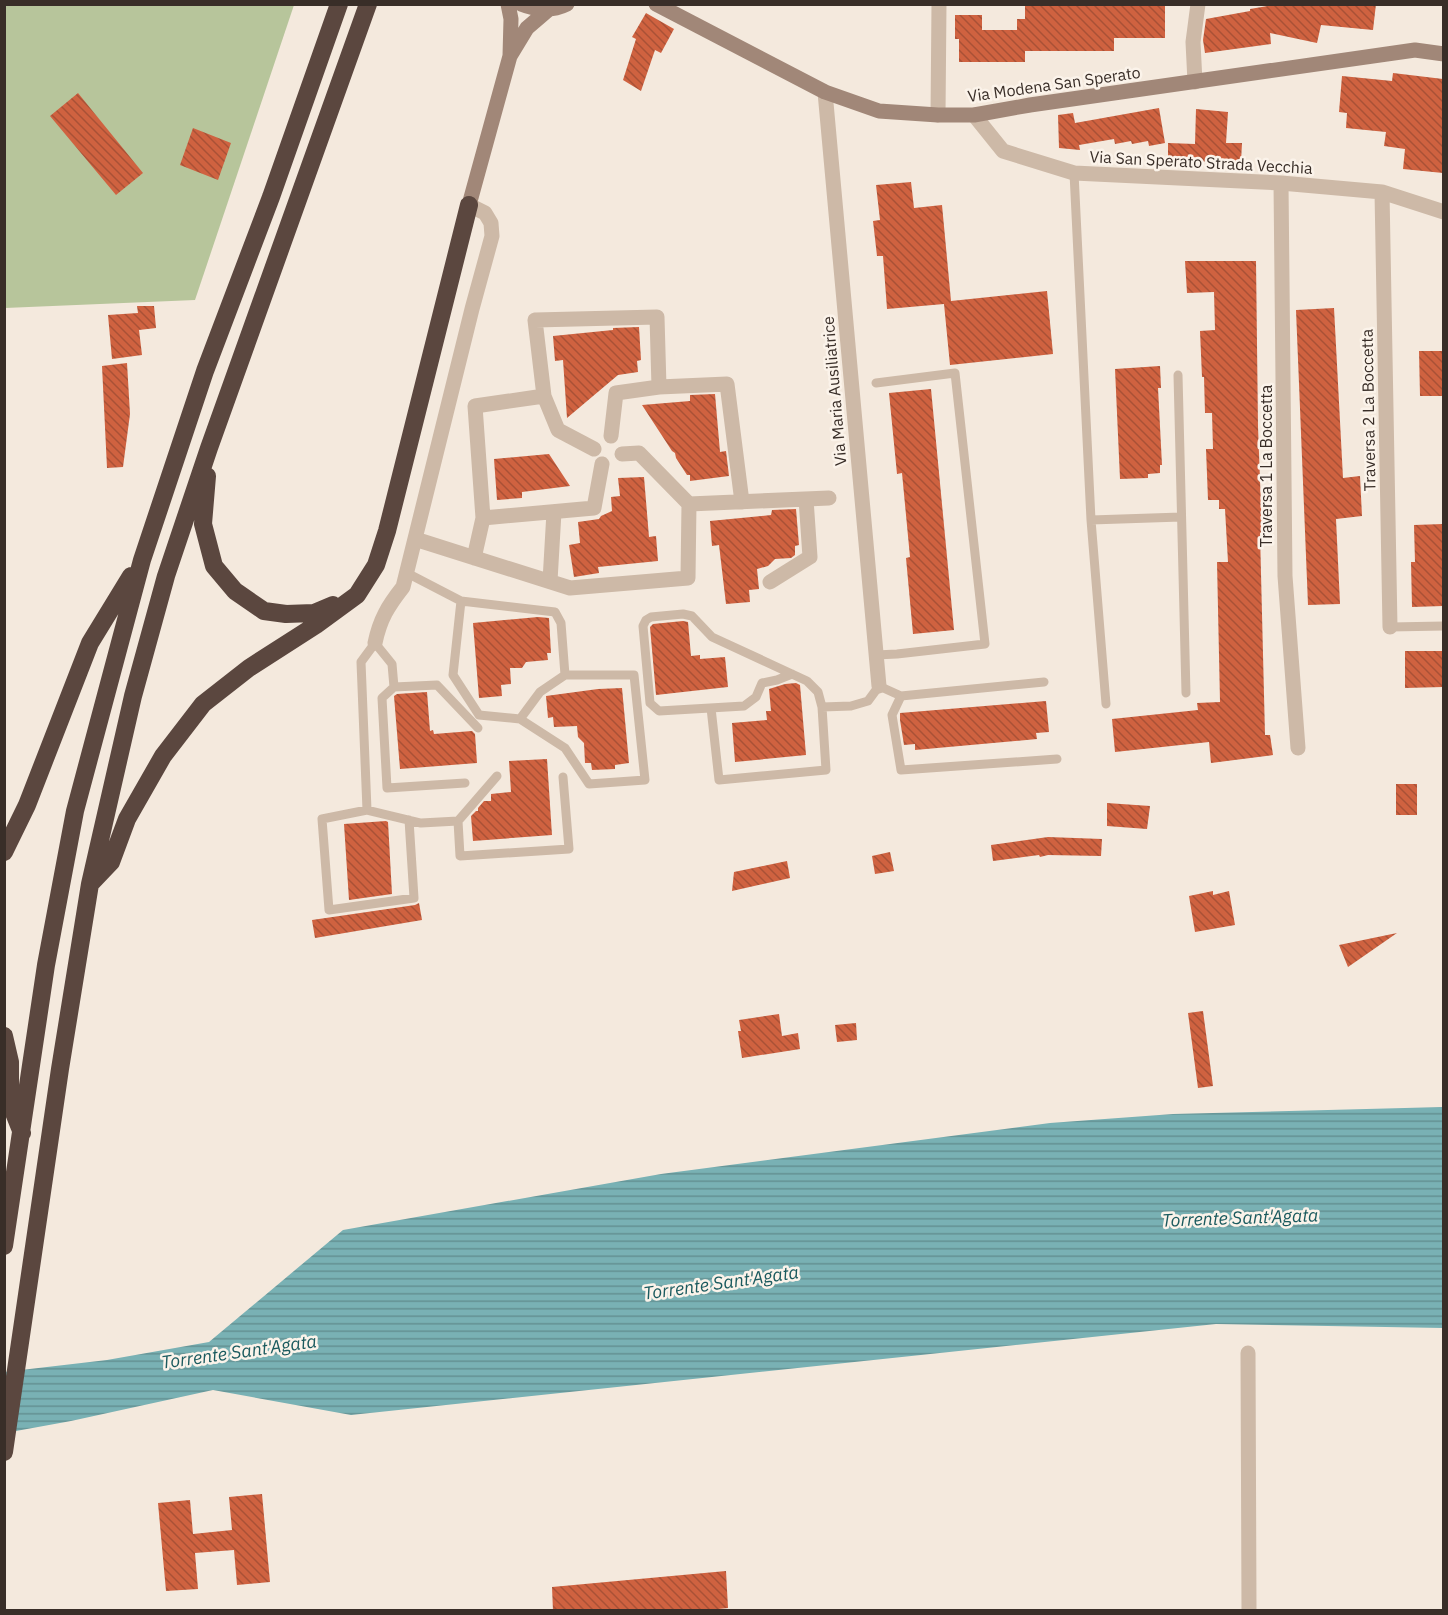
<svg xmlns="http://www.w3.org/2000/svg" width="1448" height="1615" font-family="'IBM Plex Sans',sans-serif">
<defs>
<pattern id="water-rules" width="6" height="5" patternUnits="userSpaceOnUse" patternTransform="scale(1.5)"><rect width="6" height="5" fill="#79b1b4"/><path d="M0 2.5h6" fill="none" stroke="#649092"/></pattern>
<pattern id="building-back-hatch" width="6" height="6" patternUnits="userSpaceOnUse" patternTransform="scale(1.5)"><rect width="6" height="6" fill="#cf6240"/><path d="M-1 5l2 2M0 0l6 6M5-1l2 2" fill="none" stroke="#a95136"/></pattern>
</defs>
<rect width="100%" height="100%" fill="#f4e9dd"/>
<path fill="#b7c59b" d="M 4,5 L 294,5 L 195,300 L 5,308 Z"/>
<path fill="url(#water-rules)" d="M 1443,1107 L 1443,1328 L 1216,1324 L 351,1415 L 213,1390 L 71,1421 L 5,1433 L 4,1372 L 107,1360 L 209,1342 L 343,1230 L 661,1174 L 1050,1123 L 1173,1114 Z"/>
<path fill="url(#building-back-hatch)" d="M 1025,4 L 1165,4 L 1165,38 L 1114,38 L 1114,51 L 1025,51 L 1025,62 L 959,62 L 959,39 L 955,39 L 955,15 L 982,15 L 982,30 L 1017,30 L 1017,19 L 1025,19 Z
M 1279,4 L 1376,4 L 1373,30 L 1321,25 L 1317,43 L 1270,33 L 1271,44 L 1205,53 L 1203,40 L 1206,19 L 1250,11 L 1250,9 Z
M 646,13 L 674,29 L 661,53 L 655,50 L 641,91 L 623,80 L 636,39 L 632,37 Z
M 1393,73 L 1443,79 L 1443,173 L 1403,169 L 1405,149 L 1384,146 L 1386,132 L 1346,128 L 1347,113 L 1339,112 L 1342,76 L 1392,81 Z
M 78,93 L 143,173 L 116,195 L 50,116 Z
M 1159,108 L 1165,143 L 1149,146 L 1148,141 L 1132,144 L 1131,141 L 1115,144 L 1114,139 L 1079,145 L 1080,150 L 1059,148 L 1058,115 L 1073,113 L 1075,123 Z
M 1196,109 L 1228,112 L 1226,143 L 1242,143 L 1241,162 L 1168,161 L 1168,143 L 1195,144 Z
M 193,128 L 231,143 L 218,180 L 180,165 Z
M 911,182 L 914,208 L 942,205 L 951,301 L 1047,291 L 1053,354 L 950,365 L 944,304 L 887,309 L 883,256 L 877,256 L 873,221 L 880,220 L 876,185 Z
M 1185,261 L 1256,261 L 1258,427 L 1262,533 L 1260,533 L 1265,735 L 1270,735 L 1273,755 L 1211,763 L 1209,742 L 1115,752 L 1112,719 L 1198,710 L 1197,703 L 1220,702 L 1217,562 L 1228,562 L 1225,509 L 1219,509 L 1219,500 L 1208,500 L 1206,449 L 1213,449 L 1212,413 L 1205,413 L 1204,377 L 1202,377 L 1200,331 L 1215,330 L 1214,292 L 1187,293 Z
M 137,306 L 154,306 L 156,328 L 139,330 L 142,355 L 112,359 L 108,315 L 138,313 Z
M 1334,308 L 1343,478 L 1360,476 L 1362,516 L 1336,519 L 1340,604 L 1308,605 L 1296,310 Z
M 639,327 L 641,360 L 637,361 L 638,372 L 618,375 L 567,418 L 563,360 L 555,361 L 553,336 L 613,330 L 613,328 Z
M 1419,351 L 1443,351 L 1443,396 L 1420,396 Z
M 127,363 L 130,414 L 123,467 L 107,468 L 102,366 Z
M 1160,366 L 1161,388 L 1158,388 L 1162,465 L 1160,465 L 1160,473 L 1148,474 L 1148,478 L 1120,479 L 1115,369 Z
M 931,389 L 954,630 L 913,634 L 906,558 L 910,557 L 902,473 L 897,474 L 889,393 Z
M 715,394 L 720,452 L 726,451 L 729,476 L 690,481 L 690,475 L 687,475 L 676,458 L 675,453 L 672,451 L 642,405 L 690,401 L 690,395 Z
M 549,454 L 570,486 L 522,492 L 522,498 L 497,500 L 494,459 Z
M 644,477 L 649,537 L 656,536 L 658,561 L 598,567 L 599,573 L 574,577 L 569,545 L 580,543 L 578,522 L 599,519 L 601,516 L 612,511 L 611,497 L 620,496 L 618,478 Z
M 796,509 L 799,545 L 795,546 L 795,555 L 791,558 L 775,559 L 768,566 L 757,569 L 759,589 L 749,590 L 750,602 L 726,604 L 719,545 L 712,546 L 710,521 L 771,515 L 772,510 Z
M 1443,524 L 1443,606 L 1412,607 L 1411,562 L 1415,562 L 1414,525 Z
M 538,617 L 549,618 L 551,653 L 547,653 L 548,660 L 526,662 L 522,668 L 510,668 L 511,684 L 501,685 L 502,696 L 479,698 L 473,623 Z
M 683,621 L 688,622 L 691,656 L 700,655 L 700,659 L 725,657 L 728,687 L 656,695 L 650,627 L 653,624 Z
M 1405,651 L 1443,651 L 1443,687 L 1405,688 Z
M 796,683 L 800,685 L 806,755 L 735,762 L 732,723 L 767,720 L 766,711 L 771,711 L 769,689 L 785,684 Z
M 622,688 L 629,763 L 615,765 L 615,769 L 592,770 L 591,763 L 585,763 L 584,743 L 578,737 L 577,726 L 554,727 L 553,717 L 548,718 L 546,696 L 598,689 Z
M 427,692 L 430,731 L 433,730 L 434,734 L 472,731 L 475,734 L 477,763 L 400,769 L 394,696 L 397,694 Z
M 1046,701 L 1049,732 L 1036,733 L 1037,739 L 915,750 L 915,744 L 904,745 L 900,720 L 900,713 Z
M 547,759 L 552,835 L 473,841 L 471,816 L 476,811 L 478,811 L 478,808 L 484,801 L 491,801 L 491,794 L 511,792 L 509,761 Z
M 1396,784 L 1417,784 L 1417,815 L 1396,815 Z
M 1107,803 L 1150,806 L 1147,829 L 1107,826 Z
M 386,821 L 388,822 L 392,894 L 349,900 L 344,824 Z
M 1048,837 L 1102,839 L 1101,856 L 1048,855 L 1040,857 L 1039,855 L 993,861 L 991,845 Z
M 890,852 L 894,871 L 875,874 L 872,856 Z
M 787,861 L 790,878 L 732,891 L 734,872 Z
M 1213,891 L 1213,895 L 1229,891 L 1235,925 L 1195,932 L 1189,896 Z
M 419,903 L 422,920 L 315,938 L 312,920 L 415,905 Z
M 1397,933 L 1348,967 L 1339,945 Z
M 1203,1011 L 1213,1086 L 1198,1088 L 1188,1013 Z
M 779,1014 L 782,1036 L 798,1033 L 800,1049 L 742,1058 L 738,1031 L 741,1031 L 739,1020 Z
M 856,1023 L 857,1040 L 837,1042 L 835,1025 Z
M 262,1494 L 270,1582 L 237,1585 L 234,1550 L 195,1553 L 198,1589 L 166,1591 L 158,1503 L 190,1500 L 193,1534 L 232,1530 L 229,1497 Z
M 726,1571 L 728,1608 L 699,1611 L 553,1611 L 552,1587 Z"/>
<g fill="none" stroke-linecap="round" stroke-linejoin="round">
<path stroke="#cdb9a7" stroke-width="9" d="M 1074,173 L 1091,520 L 1106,704
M 1178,375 L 1186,693
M 1091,520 L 1181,517
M 407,573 L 461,601 L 555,612 L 561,623 L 565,675
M 461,601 L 453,675 L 479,715 L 520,719 L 565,748 L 589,784 L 645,780 L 634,675 L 565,675 L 540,692 L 520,719
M 1390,627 L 1444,626
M 876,655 L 897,654 L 985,644 L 955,373 L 876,383
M 901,696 L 892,715 L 901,770 L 1057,759
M 822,707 L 851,706 L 868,701 L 879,686 L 901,696 L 1044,682
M 711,708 L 719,780 L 826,770 L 822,707 L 818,692 L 807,681 L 712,637 L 692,616 L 683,614 L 651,617 L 646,620 L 643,626 L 650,703 L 659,711 L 744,706 L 756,697 L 762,683 L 777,680 L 792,674
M 465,783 L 387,788 L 382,698 L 394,687 L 437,685 L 478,728
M 367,810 L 361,662 L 375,643 L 392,664 L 394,687
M 409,820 L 414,898 L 329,910 L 322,819 L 367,810 L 421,823 L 458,821 L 497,776
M 458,821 L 460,856 L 569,849 L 563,777"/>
<path stroke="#cdb9a7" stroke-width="15" d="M 1195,82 L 1193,42 L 1198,4
M 825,92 L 879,686
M 938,115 L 939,4
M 974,115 L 1003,151 L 1074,173 L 1281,183 L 1382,192 L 1444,212
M 1281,183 L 1285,576 L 1298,748
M 1382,192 L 1390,627
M 611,436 L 616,393 L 659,387 L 727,384 L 742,502
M 594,449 L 558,430 L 544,396 L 535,320 L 657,317 L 659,387
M 689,504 L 829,498
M 483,518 L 594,508 L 602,464
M 415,539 L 570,588 L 688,578 L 689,504 L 639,453 L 622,454
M 474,558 L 483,518 L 475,406 L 544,396
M 550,581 L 554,512
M 770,582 L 810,557 L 806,499
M 375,643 C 380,619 388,606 403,587 L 472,309 L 492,236 L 491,223 L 485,213 L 469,205
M 1248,1353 L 1249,1610"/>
<path stroke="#a18778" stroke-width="15" d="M 521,4 C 536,10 551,12 567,4
M 656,4 L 825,92 L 879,111 L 938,115 L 974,115 L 1030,105 L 1415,50 L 1444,54
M 510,56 L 527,28 L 548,10
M 469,205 L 510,56 L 511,19 L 508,4"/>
<path stroke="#5b473f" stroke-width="18" d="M 207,476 L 203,524 L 214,566 L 235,591 L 264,611 L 286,614 L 314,613 L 333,605
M 4,852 L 27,805 L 90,643 L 131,576
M 91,883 L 111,862 L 127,819 L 163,756 L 203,704 L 249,668 L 316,625 L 357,595 L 376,565 L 387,531 L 469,205
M 4,1036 L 10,1062 L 10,1103 L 22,1133
M 4,1246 L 46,965 L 75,811 L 142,560 L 205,371 L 271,197 L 339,4
M 4,1452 L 60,1069 L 90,884 L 133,696 L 166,576 L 209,448 L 368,4"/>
</g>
<g text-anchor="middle" stroke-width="5" stroke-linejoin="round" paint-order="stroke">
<g font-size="16" fill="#392e28" stroke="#fbf3ea">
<text transform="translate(1054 84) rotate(-8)" y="6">Via Modena San Sperato</text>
<text transform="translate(1201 162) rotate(3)" y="6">Via San Sperato Strada Vecchia</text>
<text transform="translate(834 391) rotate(-95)" y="6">Via Maria Ausiliatrice</text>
<text transform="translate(1368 410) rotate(-91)" y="6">Traversa 2 La Boccetta</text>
<text transform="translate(1266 466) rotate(-90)" y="6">Traversa 1 La Boccetta</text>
</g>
<g font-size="18" font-style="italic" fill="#1a5a5e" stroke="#fbf3ea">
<text transform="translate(1240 1218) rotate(-2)" y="6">Torrente Sant'Agata</text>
<text transform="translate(721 1283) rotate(-8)" y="6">Torrente Sant'Agata</text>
<text transform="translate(239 1352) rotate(-8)" y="6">Torrente Sant'Agata</text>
</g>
</g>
<rect width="1448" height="1615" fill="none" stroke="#392e28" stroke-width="12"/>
</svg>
